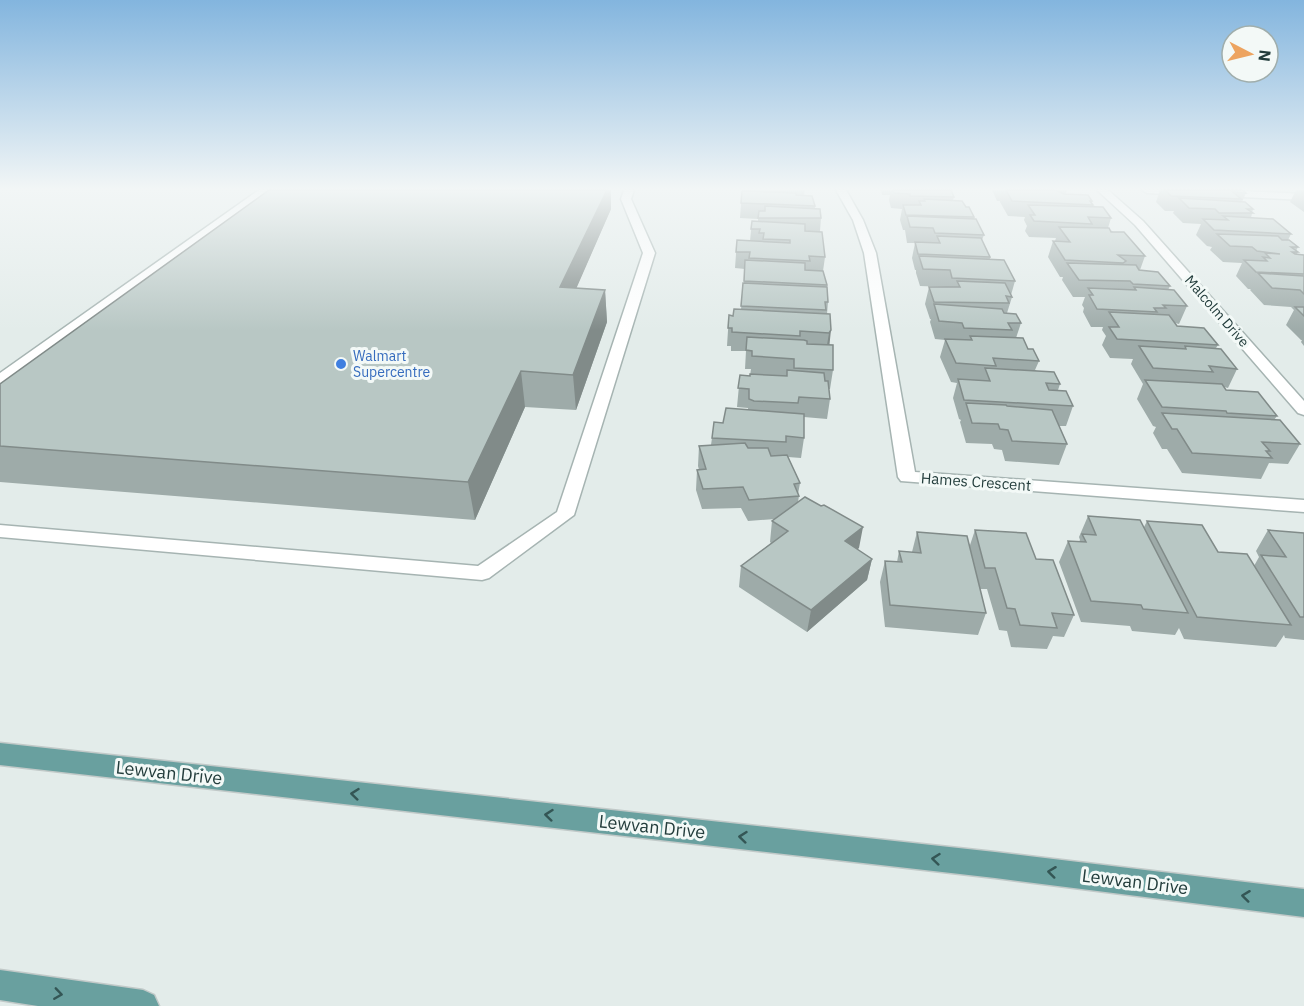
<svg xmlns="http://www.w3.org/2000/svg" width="1304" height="1006" font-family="'IBM Plex Sans',sans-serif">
<rect width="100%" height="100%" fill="#e3ecea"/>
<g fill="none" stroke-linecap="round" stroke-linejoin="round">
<g stroke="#a6b4b2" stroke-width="3">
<path id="minor" d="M 259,190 L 271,190 L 5,383 L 0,384 L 0,373 Z
M 624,190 L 634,190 L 631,199 L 655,253 L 574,515 L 489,578 L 482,580 L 0,537 L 0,525 L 478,566 L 557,512 L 643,253 L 621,199 Z
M 836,190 L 846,190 L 863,220 L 876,253 L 915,472 L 1304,500 L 1304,512 L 901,481 L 898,477 L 864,253 L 853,220 Z
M 1097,190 L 1108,190 L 1143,221 L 1304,401 L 1304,415 L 1298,413 L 1135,225 Z
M 1142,190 L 1189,190 L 1190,192 L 1185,195 L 1147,193 Z
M 1224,190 L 1304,194 L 1304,200 L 1222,196 L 1217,193 Z"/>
</g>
<g stroke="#c1c9c8" stroke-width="3">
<path id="major" d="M 0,743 L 995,852 L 1304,889 L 1304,917 L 995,878 L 0,765 Z
M 0,970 L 143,990 L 154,995 L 159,1006 L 38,1006 L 0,1000 Z"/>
</g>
<use href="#minor" fill="#fff" fill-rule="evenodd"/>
<use href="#major" fill="#69a09f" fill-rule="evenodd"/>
</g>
<path fill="#9eaba9" d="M 269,190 L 611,190 L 611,209 L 576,288 L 605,290 L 607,322 L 576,410 L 525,407 L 475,520 L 0,482 L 0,384 Z
M 743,190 L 805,190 L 804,195 L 815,206 L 815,209 L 821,218 L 820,231 L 825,257 L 823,271 L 827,285 L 828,302 L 827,314 L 830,314 L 829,345 L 833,370 L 830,389 L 829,389 L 830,399 L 827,419 L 804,417 L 804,438 L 801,458 L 788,457 L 800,483 L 798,494 L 799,496 L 798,502 L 859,548 L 857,549 L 872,559 L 867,580 L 807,632 L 739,587 L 741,566 L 771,543 L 770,542 L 772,521 L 775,519 L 748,521 L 741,508 L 702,509 L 696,490 L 697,470 L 699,470 L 698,466 L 699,446 L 711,445 L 712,438 L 723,423 L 748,410 L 748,408 L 737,407 L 740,375 L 750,376 L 751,369 L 745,369 L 746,351 L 731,351 L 731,346 L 727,346 L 729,315 L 733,316 L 741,309 L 744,283 L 745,269 L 735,268 L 737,240 L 750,241 L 752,221 L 758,222 L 758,219 L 740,218 L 742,191 Z
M 881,190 L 951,190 L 954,197 L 953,200 L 966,207 L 974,217 L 974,219 L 984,235 L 982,240 L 990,257 L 990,259 L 1015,281 L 1011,295 L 1012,297 L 1007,313 L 1021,323 L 1016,338 L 1039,361 L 1035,370 L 1060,384 L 1058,390 L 1073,406 L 1066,426 L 1059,426 L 1067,444 L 1059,465 L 1005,461 L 1002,450 L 994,449 L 992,444 L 966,443 L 960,422 L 961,420 L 959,419 L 953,398 L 957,383 L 951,382 L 940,357 L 945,340 L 935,339 L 930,322 L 931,319 L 930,319 L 925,304 L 929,287 L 946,287 L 920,286 L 916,273 L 916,270 L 915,270 L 912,258 L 915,243 L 907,243 L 905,230 L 903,230 L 900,220 L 902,209 L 891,208 L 889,200 L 890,195 L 882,195 Z
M 992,190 L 1067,190 L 1066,194 L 1092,201 L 1091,203 L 1093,205 L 1093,207 L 1111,218 L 1108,228 L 1145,256 L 1140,270 L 1170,286 L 1168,290 L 1187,306 L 1179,324 L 1175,323 L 1177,326 L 1218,345 L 1216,348 L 1237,369 L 1228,388 L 1224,387 L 1226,390 L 1277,416 L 1274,420 L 1300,444 L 1288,464 L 1269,463 L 1261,479 L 1182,473 L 1167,449 L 1162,449 L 1153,433 L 1156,427 L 1153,426 L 1137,399 L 1143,384 L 1131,364 L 1133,359 L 1110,358 L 1102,345 L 1106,336 L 1102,330 L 1103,327 L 1091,327 L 1083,312 L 1084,308 L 1082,305 L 1085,297 L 1073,297 L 1062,280 L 1063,277 L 1060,277 L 1048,257 L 1053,241 L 1055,241 L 1056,238 L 1029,237 L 1025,231 L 1027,226 L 1024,220 L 1025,217 L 1008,216 L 1000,202 L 1000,201 L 997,201 Z
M 1160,190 L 1243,190 L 1246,193 L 1242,202 L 1253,209 L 1251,218 L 1291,234 L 1288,240 L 1298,247 L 1296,251 L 1298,252 L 1297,254 L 1304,255 L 1304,346 L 1301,342 L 1302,340 L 1301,340 L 1286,325 L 1294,310 L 1291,307 L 1264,305 L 1250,290 L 1251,289 L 1248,289 L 1236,276 L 1242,263 L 1223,262 L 1210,250 L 1212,247 L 1207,246 L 1196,235 L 1201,224 L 1183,223 L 1173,213 L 1174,211 L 1165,211 L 1156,202 Z
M 1296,190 L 1304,190 L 1304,212 L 1290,202 Z
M 1088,516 L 1144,527 L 1147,521 L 1218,552 L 1254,566 L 1259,557 L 1256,551 L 1268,530 L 1304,533 L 1304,640 L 1285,638 L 1284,635 L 1276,647 L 1184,639 L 1179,628 L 1175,635 L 1132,631 L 1130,626 L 1081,622 L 1059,562 L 1068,541 L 1079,542 L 1080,540 L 1079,537 Z
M 975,530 L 1036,559 L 1074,615 L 1064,637 L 1053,636 L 1047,649 L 1011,647 L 1007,631 L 999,630 L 987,589 L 980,589 L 986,613 L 978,635 L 885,627 L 880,582 L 885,561 L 897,562 L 899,551 L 912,552 L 917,532 L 970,545 Z"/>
<path fill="#818b89" d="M 607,190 L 611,190 L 611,209 L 563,319 L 560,287 Z
M 605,290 L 607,322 L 576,410 L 573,375 Z
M 831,330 L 829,349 L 826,351 L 829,333 Z
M 521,371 L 525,407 L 475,520 L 468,482 Z
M 863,527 L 859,548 L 841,562 L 845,541 Z
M 872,559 L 867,580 L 807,632 L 811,610 Z"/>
<path fill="#b8c7c4" stroke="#818b89" stroke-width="1.5" d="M 269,190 L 607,190 L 560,287 L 605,290 L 573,375 L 521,371 L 468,482 L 0,446 L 0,384 Z
M 893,190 L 951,190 L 954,197 L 910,196 L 910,194 L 894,193 Z
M 1006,190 L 1055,190 L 1064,194 L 1088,195 L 1092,201 L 1090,201 L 1093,205 L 1012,201 Z
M 1165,190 L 1243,190 L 1246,193 L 1233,192 L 1241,199 L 1171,196 Z
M 742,191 L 796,193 L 796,195 L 812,196 L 815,206 L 741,203 Z
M 1179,198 L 1245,202 L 1253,209 L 1247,209 L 1253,213 L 1219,213 L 1215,209 L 1189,208 Z
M 924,199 L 962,201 L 966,207 L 969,207 L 974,217 L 906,215 L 903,205 L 921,205 L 919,201 L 925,201 Z
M 1028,205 L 1103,207 L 1111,218 L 1088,217 L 1092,224 L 1034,221 L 1030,215 L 1035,215 Z
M 765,206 L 820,209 L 821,218 L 758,218 L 759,211 L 765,211 Z
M 907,216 L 976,219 L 984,235 L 935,233 L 933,228 L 910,227 Z
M 1223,216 L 1273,219 L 1291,234 L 1214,230 L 1203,219 L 1228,220 Z
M 752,221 L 805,224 L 805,231 L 822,232 L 825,257 L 809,256 L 810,261 L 749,258 L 750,252 L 736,252 L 737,240 L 790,243 L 790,240 L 763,239 L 764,233 L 759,233 L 760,229 L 751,229 Z
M 1059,227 L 1109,228 L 1111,232 L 1124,232 L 1145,256 L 1118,255 L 1126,261 L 1123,263 L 1065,260 L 1053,241 L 1070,242 Z
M 1217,234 L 1278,236 L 1282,240 L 1289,240 L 1298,247 L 1291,247 L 1298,252 L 1292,252 L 1295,254 L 1304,255 L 1304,274 L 1256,272 L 1244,260 L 1267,261 L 1263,257 L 1270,258 L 1265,253 L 1280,254 L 1257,251 L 1252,247 L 1230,246 Z
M 937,236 L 981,238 L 990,257 L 918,254 L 915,242 L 940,243 Z
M 919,256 L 1004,260 L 1015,281 L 952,278 L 950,270 L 923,269 Z
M 745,260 L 805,263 L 805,270 L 823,271 L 827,285 L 744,281 Z
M 1067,263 L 1136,265 L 1139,270 L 1158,272 L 1170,286 L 1133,284 L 1130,281 L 1079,280 Z
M 1258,273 L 1304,276 L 1304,294 L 1300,290 L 1272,288 Z
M 957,281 L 1005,283 L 1012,297 L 1006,296 L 1009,303 L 934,302 L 929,287 L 960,287 Z
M 743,283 L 827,287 L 828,302 L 825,302 L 826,310 L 741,306 Z
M 1134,287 L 1174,290 L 1187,306 L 1163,305 L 1166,308 L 1154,308 L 1157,312 L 1097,309 L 1089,295 L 1093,295 L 1088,288 L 1136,290 Z
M 934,304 L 1002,309 L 1004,313 L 1016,314 L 1021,323 L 1008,323 L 1012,330 L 964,328 L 962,323 L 939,321 Z
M 1295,307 L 1304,307 L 1304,316 Z
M 734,309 L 830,314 L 831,330 L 829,333 L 800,331 L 800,336 L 732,332 L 732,328 L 728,328 L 729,315 L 733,316 Z
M 1109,312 L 1169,315 L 1177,326 L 1204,328 L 1218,345 L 1117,339 L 1109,327 L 1119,327 Z
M 970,336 L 1023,338 L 1028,349 L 1033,349 L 1039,361 L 993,358 L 996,366 L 956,363 L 945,339 L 972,340 Z
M 747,337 L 804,340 L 807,341 L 807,344 L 833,345 L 833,370 L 794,368 L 794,359 L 752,356 L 752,351 L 746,350 Z
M 1139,346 L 1186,349 L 1185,346 L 1221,349 L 1237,369 L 1209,366 L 1213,372 L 1153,368 Z
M 985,368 L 1054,372 L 1060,384 L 1046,383 L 1049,390 L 1066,391 L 1073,406 L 964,400 L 958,379 L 990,381 Z
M 787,370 L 824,373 L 825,381 L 828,381 L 830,399 L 799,397 L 798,403 L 754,401 L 749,399 L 749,389 L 738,388 L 740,375 L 750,376 L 750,374 L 787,376 Z
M 1145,380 L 1222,384 L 1226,390 L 1258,392 L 1277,416 L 1227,413 L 1226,411 L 1162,407 Z
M 966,403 L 1006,405 L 1007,406 L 1052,410 L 1067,444 L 1012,441 L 1008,430 L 1000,429 L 998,424 L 972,423 Z
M 726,408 L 804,414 L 804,438 L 786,436 L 786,442 L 712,438 L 714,422 L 723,423 Z
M 1162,413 L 1280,420 L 1300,444 L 1262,442 L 1270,451 L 1266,451 L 1272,458 L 1192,453 L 1177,429 L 1172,429 Z
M 745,443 L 748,448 L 768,448 L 771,456 L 787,455 L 800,483 L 794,484 L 799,496 L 749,500 L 743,487 L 703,489 L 697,470 L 706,469 L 699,446 Z
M 805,497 L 821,506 L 824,505 L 863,527 L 845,541 L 872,559 L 811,610 L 741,566 L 788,531 L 772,521 Z
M 1088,516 L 1140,520 L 1188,613 L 1143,609 L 1141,605 L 1091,601 L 1068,541 L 1086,542 L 1082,534 L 1096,535 Z
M 1147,521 L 1202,525 L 1218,552 L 1247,554 L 1291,625 L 1197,617 Z
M 975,530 L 1026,533 L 1036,559 L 1053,560 L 1074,615 L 1052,613 L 1057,628 L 1020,625 L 1015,609 L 1007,608 L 995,568 L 985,568 Z
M 1268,530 L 1304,533 L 1304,617 L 1300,617 L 1261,555 L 1286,557 Z
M 917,532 L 967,536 L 986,613 L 890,605 L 885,561 L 902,562 L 899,551 L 921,553 Z"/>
<defs><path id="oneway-chevron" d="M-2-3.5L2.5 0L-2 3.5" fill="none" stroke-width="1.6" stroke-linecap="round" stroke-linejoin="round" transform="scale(1.5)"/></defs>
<g stroke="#345655">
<use href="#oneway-chevron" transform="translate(355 794) rotate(-174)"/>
<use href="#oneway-chevron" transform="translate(549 815) rotate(-174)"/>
<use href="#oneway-chevron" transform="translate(743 837) rotate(-174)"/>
<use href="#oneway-chevron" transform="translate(936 859) rotate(-174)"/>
<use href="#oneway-chevron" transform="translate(1052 872) rotate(-173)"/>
<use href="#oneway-chevron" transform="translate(1246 896) rotate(-173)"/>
<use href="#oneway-chevron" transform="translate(58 994) rotate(8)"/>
</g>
<linearGradient id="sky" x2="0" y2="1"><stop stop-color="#83b5de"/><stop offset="0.57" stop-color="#f2f6f6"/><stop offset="1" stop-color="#f2f6f6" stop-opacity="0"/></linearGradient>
<rect width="1304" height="331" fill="url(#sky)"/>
<circle fill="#3f7fe0" stroke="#f3f9f7" stroke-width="2" cx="341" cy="364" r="6"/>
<g text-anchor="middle" stroke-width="6" stroke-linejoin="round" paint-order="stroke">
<g font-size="14" fill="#233d3c" stroke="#f3f9f7">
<text transform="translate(1217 311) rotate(49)" y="5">Malcolm Drive</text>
</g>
<g font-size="14" fill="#366cbe" stroke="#f3f9f7" text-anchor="start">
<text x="353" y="361">Walmart<tspan x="353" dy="16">Supercentre</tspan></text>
</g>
<g font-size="15" fill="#233d3c" stroke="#f3f9f7">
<text transform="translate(976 482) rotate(4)" y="5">Hames Crescent</text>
</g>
<g font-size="18" fill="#233d3c" stroke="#f3f9f7">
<text transform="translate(169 773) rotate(6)" y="6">Lewvan Drive</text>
<text transform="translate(652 827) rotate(6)" y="6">Lewvan Drive</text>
<text transform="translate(1135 882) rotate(7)" y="6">Lewvan Drive</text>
</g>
</g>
<g transform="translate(1250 54) rotate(97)"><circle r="28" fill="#f3f9f7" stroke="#a0aeac" stroke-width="1.5"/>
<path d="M0-4.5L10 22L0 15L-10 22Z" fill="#eda460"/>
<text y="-9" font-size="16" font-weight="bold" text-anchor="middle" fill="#233d3c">N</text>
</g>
</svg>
